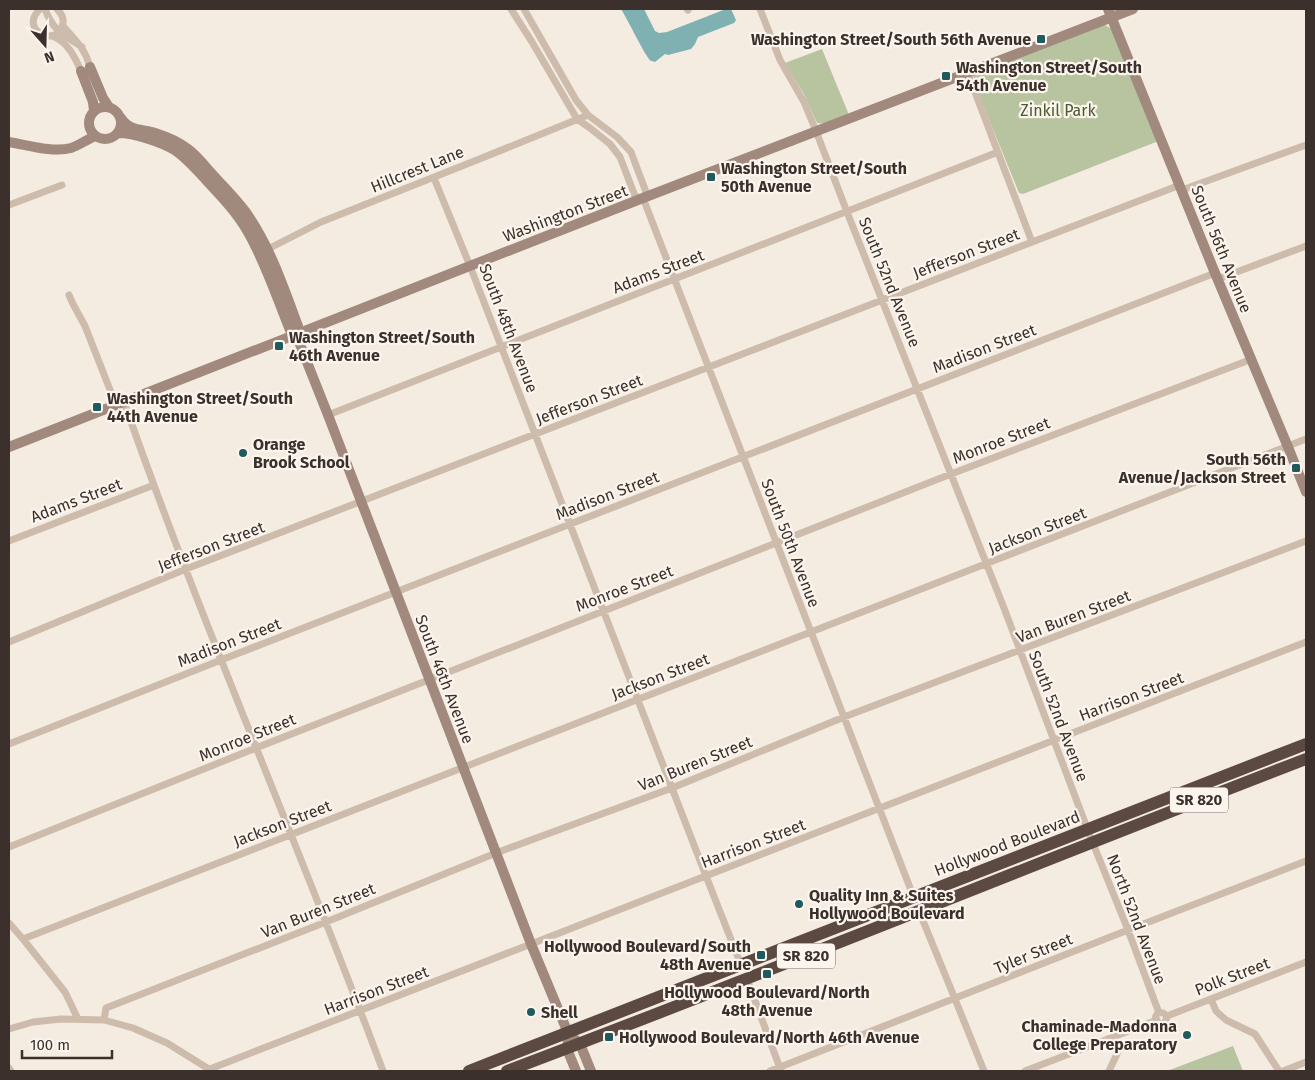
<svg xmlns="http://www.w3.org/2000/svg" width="1315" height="1080" font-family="'Fira Sans',sans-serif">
<rect width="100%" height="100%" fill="#f4ebe1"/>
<path fill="#b8c4a0" d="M 1103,24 L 1112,29 L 1157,136 L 1156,142 L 1023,194 L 1019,193 L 973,80 L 974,73 Z
M 822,49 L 849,115 L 825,124 L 817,123 L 804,94 L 785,63 Z
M 1233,1046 L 1243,1071 L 1167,1071 Z"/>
<path fill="#7fb0b2" d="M 621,9 L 644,9 L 655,31 L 659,33 L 667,32 L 726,9 L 731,9 L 736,20 L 734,23 L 698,37 L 695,44 L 691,49 L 668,55 L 665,54 L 655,62 C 653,61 652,61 651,61 C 646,58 627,18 621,9 Z"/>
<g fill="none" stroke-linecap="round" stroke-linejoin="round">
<path stroke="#cdbbac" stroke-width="7" d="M 40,9 C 17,31 60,49 63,23 C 64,17 61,13 57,9
M 45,9 C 53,31 64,35 82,47
M 511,9 L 532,42 L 577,119 L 590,128 L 610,144 L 620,157 L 635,196 L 642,198
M 524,9 L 576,100 L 588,115 L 617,137 L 631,152 L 646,192 L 643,198
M 687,9 L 688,10
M 760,9 L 780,60 L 804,102 L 816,131 L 847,212 L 1004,608 L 1090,836 L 1128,930 L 1159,1013
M 63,26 C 75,40 85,48 90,67
M 52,36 C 67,41 75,57 81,71
M 964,75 L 970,79 L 1032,242
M 434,178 L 470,266 L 706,876 L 741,965
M 1182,190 L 1306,145
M 643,198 L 914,898
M 9,205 L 62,185
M 264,253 L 268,249 L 321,222 L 477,160 L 588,115
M 1218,279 L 1306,246
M 69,295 L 73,304 L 85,326 L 116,405
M 124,402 C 203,628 300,847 383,1071
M 328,415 L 998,152
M 9,541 L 154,485
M 9,642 L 186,569 L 1180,185
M 9,744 L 221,660 L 1215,273
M 9,847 L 256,748 L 951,474 L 1252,359
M 919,911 L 955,999 L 984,1071
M 9,923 L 23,939 L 65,992 L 78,1019
M 23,939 L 1306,439
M 747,979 L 781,1071
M 1211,999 L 1216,1011 L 1226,1020 L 1255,1034 L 1279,1071
M1155.5 1018a5.5 5.5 0 1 1 11 0a5.5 5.5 0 1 1-11 0Z
M 1167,1016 L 1306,962
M 104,1020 L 106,1008 L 326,922 L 496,853 L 672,788 L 844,717 L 1306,541
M 9,1029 L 33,1022 L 61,1019 L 104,1020 L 133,1028 L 167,1043 L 212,1071
M 9,1068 L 11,1071
M 210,1069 L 1306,642
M 770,1071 L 1128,930 L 1306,861
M 1025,1071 L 1157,1020
M 1109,1071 L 1117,1054 L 1116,1036
M 1283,1071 L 1306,1062"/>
<path stroke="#a18a7d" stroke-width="10" d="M 1108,9 L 1215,273 L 1288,447 L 1306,492
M 90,67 L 103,98 L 109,107
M 81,71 L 93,102 L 94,111
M89 123a16 16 0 1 1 32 0a16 16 0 1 1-32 0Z
M 121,118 C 131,133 143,128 158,134 C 168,137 180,143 188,149 C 199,157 206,168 215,177 C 225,188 236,199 245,211 C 270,246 283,286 298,326 L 296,334
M 118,133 C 133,133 163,142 176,151 C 187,159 197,170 206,180 C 222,197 238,214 249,234 C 266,264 277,298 290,330 L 296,334 L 299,342 L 328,415 L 531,944 L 568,1033 L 580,1044 L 591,1071
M 9,142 C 27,145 54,153 71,148 C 80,145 87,139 96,136
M 9,447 L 643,198 L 1133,9
M 568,1041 L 567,1049 L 576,1071"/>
<path stroke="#5c4a42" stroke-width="12" d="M 469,1071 L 1306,744
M 507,1071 C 775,970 1039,862 1306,759"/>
</g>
<g fill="#1f5a5e" stroke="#fbf5ee" stroke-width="2">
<rect x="1036" y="34" width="10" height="10" rx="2.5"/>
<rect x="941" y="71" width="10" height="10" rx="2.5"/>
<rect x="706" y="172" width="10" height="10" rx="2.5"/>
<rect x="274" y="341" width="10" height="10" rx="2.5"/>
<rect x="92" y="402" width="10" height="10" rx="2.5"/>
<circle cx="243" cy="453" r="5"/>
<rect x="1291" y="463" width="10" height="10" rx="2.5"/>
<circle cx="799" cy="904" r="5"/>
<rect x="756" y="950" width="10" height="10" rx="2.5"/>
<rect x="762" y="969" width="10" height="10" rx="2.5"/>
<circle cx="531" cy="1012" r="5"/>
<circle cx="1187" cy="1035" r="5"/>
<rect x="604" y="1032" width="10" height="10" rx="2.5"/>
</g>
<g text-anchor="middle" stroke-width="4.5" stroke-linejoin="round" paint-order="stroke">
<g fill="#fbf5ee" stroke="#756b66" stroke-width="1">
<rect x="1170" y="787.5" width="58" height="25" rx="4"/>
<rect x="777" y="943.5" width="58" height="25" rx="4"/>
</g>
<g font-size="15" font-weight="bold" fill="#3b302b">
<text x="1199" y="805">SR 820</text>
<text x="806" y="961">SR 820</text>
</g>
<g font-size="16" font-weight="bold" fill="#3b302b" stroke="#fbf5ee" text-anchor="start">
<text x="1031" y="45" text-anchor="end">Washington Street/South 56th Avenue</text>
<text x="956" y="73">Washington Street/South<tspan x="956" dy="18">54th Avenue</tspan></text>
<text x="721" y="174">Washington Street/South<tspan x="721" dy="18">50th Avenue</tspan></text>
<text x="289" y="343">Washington Street/South<tspan x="289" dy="18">46th Avenue</tspan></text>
<text x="107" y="404">Washington Street/South<tspan x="107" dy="18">44th Avenue</tspan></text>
<text x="253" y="450">Orange<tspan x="253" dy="18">Brook School</tspan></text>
<text x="1286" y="465" text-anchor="end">South 56th<tspan x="1286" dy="18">Avenue/Jackson Street</tspan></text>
<text x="809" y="901">Quality Inn &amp; Suites<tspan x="809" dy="18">Hollywood Boulevard</tspan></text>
<text x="751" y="952" text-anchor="end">Hollywood Boulevard/South<tspan x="751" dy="18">48th Avenue</tspan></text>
<text x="767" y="998" text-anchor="middle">Hollywood Boulevard/North<tspan x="767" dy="18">48th Avenue</tspan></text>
<text x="541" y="1018">Shell</text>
<text x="1177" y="1032" text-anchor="end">Chaminade-Madonna<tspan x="1177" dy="18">College Preparatory</tspan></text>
<text x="619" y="1043">Hollywood Boulevard/North 46th Avenue</text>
</g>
<g font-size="16" fill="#4a5a2e" stroke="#fbf5ee">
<text x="1058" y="116">Zinkil Park</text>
</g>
<g font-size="16" fill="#3b302b" stroke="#fbf5ee">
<text transform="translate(417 169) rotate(-22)" y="6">Hillcrest Lane</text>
<text transform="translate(565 213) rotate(-21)" y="6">Washington Street</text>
<text transform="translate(1222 249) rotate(68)" y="6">South 56th Avenue</text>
<text transform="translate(966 253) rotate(-21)" y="6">Jefferson Street</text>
<text transform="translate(658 271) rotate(-21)" y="6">Adams Street</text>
<text transform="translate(890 282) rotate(68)" y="6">South 52nd Avenue</text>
<text transform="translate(509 328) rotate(69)" y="6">South 48th Avenue</text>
<text transform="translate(984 348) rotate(-21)" y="6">Madison Street</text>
<text transform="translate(589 399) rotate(-21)" y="6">Jefferson Street</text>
<text transform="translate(1001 440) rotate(-21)" y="6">Monroe Street</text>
<text transform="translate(607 495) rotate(-21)" y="6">Madison Street</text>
<text transform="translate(76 500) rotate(-21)" y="6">Adams Street</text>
<text transform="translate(1037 530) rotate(-21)" y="6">Jackson Street</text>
<text transform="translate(791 543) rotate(69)" y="6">South 50th Avenue</text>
<text transform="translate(211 546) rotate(-21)" y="6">Jefferson Street</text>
<text transform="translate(624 588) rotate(-21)" y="6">Monroe Street</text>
<text transform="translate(1073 616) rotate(-21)" y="6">Van Buren Street</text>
<text transform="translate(229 642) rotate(-21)" y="6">Madison Street</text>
<text transform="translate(660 676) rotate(-21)" y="6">Jackson Street</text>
<text transform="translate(445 679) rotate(69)" y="6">South 46th Avenue</text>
<text transform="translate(1131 696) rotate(-21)" y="6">Harrison Street</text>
<text transform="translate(1059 716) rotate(69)" y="6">South 52nd Avenue</text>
<text transform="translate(247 737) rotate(-22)" y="6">Monroe Street</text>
<text transform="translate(695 763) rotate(-22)" y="6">Van Buren Street</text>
<text transform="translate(282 823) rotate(-21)" y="6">Jackson Street</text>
<text transform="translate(753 843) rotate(-21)" y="6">Harrison Street</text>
<text transform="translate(1007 843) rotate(-21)" y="6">Hollywood Boulevard</text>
<text transform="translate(318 910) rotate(-22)" y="6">Van Buren Street</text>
<text transform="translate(1137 919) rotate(69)" y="6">North 52nd Avenue</text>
<text transform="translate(1033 953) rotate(-22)" y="6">Tyler Street</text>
<text transform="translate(1232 976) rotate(-21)" y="6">Polk Street</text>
<text transform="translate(376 990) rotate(-21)" y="6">Harrison Street</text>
</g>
</g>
<rect width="1315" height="1080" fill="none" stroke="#3b302b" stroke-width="20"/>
<g transform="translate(45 45) rotate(160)" stroke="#fbf5ee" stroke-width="4" paint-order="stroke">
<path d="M0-4L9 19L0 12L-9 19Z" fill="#3b302b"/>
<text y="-8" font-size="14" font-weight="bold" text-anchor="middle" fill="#3b302b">N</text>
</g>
<path d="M22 1050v8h90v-8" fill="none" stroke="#3b302b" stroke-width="2.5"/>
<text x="30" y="1050" font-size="15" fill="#3b302b" stroke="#fbf5ee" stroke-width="4" paint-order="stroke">100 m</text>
</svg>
